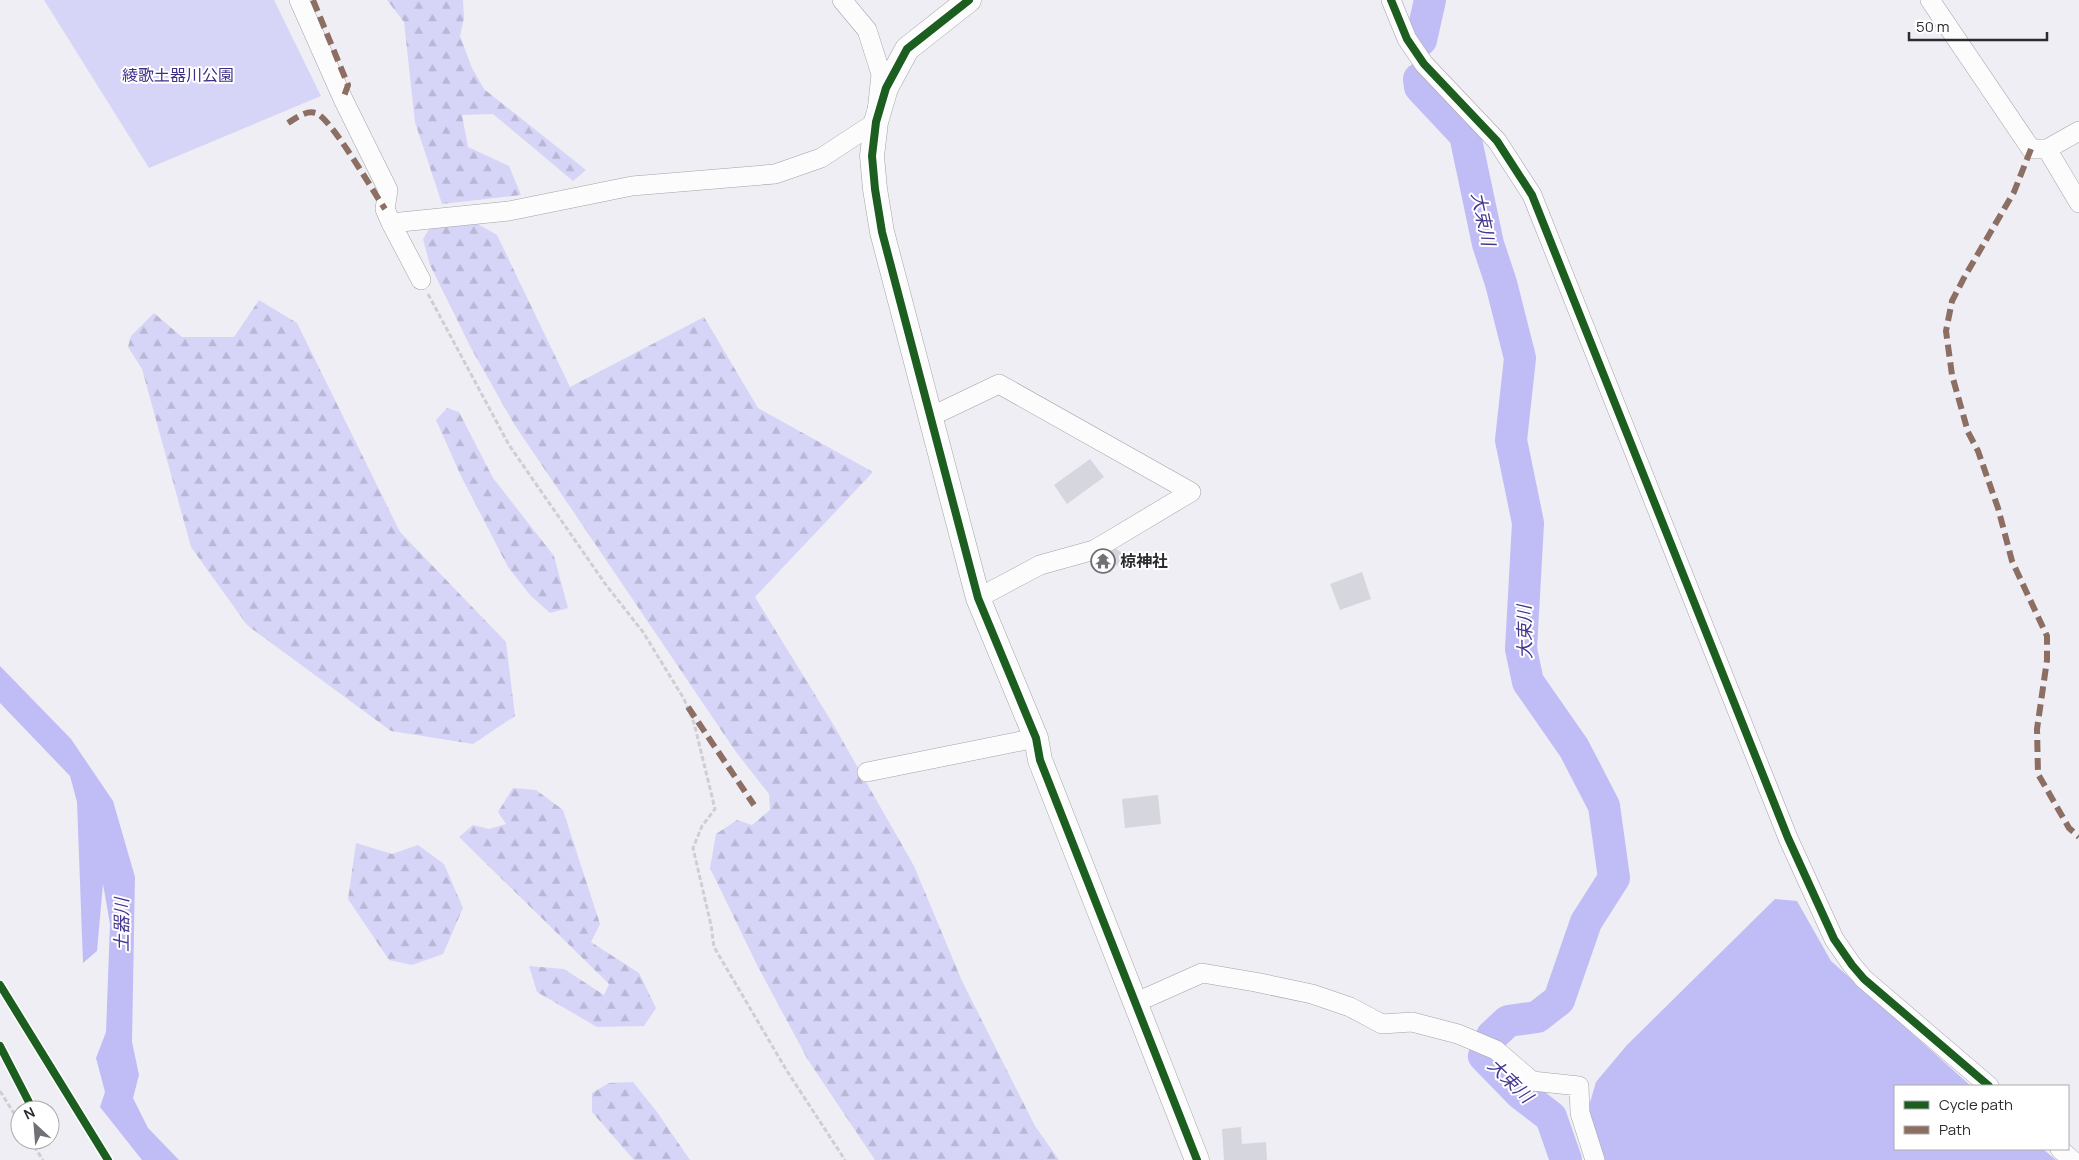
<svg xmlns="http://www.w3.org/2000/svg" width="2079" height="1160" font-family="Manrope,'Noto Sans JP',sans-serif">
<defs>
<pattern id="forest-firs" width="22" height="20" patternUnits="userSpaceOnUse" patternTransform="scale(1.25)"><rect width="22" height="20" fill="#d6d5f8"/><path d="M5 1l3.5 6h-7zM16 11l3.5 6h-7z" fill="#b8b7d5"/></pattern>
</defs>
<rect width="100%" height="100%" fill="#eeeef4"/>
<path fill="#d6d5f8" d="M 44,0 L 274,0 L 321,96 L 149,168 Z"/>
<path fill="url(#forest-firs)" d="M 387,0 L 463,0 L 464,18 L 460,36 L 472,68 L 484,89 L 586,170 L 573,181 L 493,114 L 462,115 L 468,147 L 509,166 L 521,195 L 442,204 L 415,122 L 404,22 Z
M 476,223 L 497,235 L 570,387 L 704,317 L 758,408 L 873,472 L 755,597 L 833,724 L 914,866 L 962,981 L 1035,1126 L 1059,1160 L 875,1160 L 808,1060 L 757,965 L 710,868 L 716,834 L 737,820 L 752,825 L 770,810 L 769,794 L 736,752 L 514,424 L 471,348 L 430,265 L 423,239 L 431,226 Z
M 259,300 L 297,323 L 400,532 L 506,642 L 515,716 L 473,744 L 391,731 L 247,625 L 191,547 L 142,369 L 128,347 L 131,336 L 154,313 L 182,337 L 234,337 Z
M 447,408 L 459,412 L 493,478 L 554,556 L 568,608 L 550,613 L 530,595 L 508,567 L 461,476 L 436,420 Z
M 513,788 L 536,790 L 563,810 L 600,924 L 591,942 L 639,973 L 656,1008 L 644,1026 L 597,1027 L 537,992 L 529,966 L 564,969 L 604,995 L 609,984 L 459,837 L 473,825 L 489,829 L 506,824 L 498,812 Z
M 356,843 L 392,854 L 418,845 L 444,864 L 463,908 L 443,954 L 412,965 L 389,960 L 348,899 Z
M 633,1082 L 657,1112 L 690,1160 L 634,1160 L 592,1112 L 592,1093 L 609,1083 Z"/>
<path fill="#c0bdf6" d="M 0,666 L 71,739 L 113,801 L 135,877 L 132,1042 L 139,1075 L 133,1098 L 148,1128 L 179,1160 L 142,1160 L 100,1107 L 105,1092 L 96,1058 L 106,1032 L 110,924 L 103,884 L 97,951 L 83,963 L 77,802 L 70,776 L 0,703 Z
M 1775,899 L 1797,901 L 1831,961 L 1971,1086 L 1895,1086 L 1895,1149 L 2043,1149 L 2056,1160 L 1602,1160 L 1587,1113 L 1596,1082 L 1627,1045 Z"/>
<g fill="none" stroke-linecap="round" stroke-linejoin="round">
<path stroke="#c0bdf6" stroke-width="32" d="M 1421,40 L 1430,0
M 1419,79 L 1420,87 L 1465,135 L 1488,244 L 1501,283 L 1520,358 L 1511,440 L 1528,523 L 1521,649 L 1528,682 L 1574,748 L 1604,806 L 1614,878 L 1586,922 L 1559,1000 L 1537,1017 L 1508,1021 L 1492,1036 L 1484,1056 L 1521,1094 L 1551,1117 L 1566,1160"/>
</g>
<path fill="#d6d6df" d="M 1090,459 L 1104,477 L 1067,504 L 1054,485 Z
M 1112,546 L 1125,555 L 1117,566 L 1104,557 Z
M 1362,572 L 1371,599 L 1340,610 L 1330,584 Z
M 1158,795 L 1161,824 L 1125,828 L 1122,799 Z
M 1241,1127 L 1242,1144 L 1266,1142 L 1267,1160 L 1224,1160 L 1222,1129 Z"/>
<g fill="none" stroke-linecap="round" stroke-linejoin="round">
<g stroke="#a3a3a6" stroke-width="20">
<path id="minor" d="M 299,0 L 343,99 L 388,190 L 385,209 L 391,223 L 421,280
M 1391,0 L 1407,39 L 1424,64 L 1497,141 L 1532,195 L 1788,838 L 1834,939 L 1852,965 L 1864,979 L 1989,1086
M 1930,0 L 2031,149 L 2047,149 L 2079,131
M 2047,149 L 2079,203
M 391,223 L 509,211 L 632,186 L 775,174 L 821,158 L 876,122 L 881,74 L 867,30 L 842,0
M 930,417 L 999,384 L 1191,492 L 1094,550 L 1040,565 L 978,598
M 867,772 L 1036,738
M 1137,1002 L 1202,973 L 1255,982 L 1312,994 L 1350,1007 L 1382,1024 L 1412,1022 L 1458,1034 L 1496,1050 L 1532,1081 L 1579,1086 L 1580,1113 L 1595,1160
M 2060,1149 L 2072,1160"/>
</g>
<g stroke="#a3a3a6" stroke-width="25">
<path id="tertiary" d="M 969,0 L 907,49 L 886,88 L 876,122 L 872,156 L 875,189 L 882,232 L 978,598 L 1036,738 L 1040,760 L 1197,1160"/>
</g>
<path stroke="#cfcfd2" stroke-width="3" stroke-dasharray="5 2.5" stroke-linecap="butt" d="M 428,294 L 509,445 L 606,585 L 643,632 L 684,699 L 694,723 L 715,809 L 702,826 L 693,848 L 711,925 L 714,947 L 787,1071 L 845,1160
M 0,1091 L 20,1123
M 30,1140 L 43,1160"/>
<use href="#minor" stroke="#fcfcfd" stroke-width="19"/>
<use href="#tertiary" stroke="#fcfcfd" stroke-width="24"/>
<path stroke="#8d6e63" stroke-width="6" stroke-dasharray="12 6" stroke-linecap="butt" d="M 313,0 L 348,85 L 343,99
M 288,123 C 296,118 306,110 316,113 C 331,118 374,193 385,209
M 2031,149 L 2014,192 L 1965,276 L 1952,301 L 1946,331 L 1952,375 L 1968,432 L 1978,451 L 1998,508 L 2012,561 L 2047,636 L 2047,660 L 2037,729 L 2038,774 L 2069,828 L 2079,837
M 688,707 L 754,805"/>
<g stroke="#fff" stroke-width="11">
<path id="cycleway" d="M 969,0 L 907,49 L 886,88 L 876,122 L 872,156 L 875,189 L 882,232 L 978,598 L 1036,738 L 1040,760 L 1197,1160
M 1391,0 L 1407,39 L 1424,64 L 1497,141 L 1532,195 L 1788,838 L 1834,939 L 1852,965 L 1864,979 L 1989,1086
M 0,985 L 108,1160
M 0,1046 L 33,1110"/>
</g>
<use href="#cycleway" stroke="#1b5e20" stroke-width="8"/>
</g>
<defs>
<g id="temple-ring" transform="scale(1.25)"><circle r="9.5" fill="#fff" stroke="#707075" stroke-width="1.5"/><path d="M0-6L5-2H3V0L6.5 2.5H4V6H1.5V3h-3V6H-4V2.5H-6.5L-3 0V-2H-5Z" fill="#707075"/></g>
</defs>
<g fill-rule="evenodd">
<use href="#temple-ring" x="1103" y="561"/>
</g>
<g text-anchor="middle" stroke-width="4" stroke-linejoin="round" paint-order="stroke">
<g font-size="16" fill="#3f2f89" stroke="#fff">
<text x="178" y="81">綾歌土器川公園</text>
</g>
<g font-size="16" font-weight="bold" fill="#2c2c30" stroke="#fff" text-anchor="start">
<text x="1120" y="567">椋神社</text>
</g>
<g font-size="18" font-style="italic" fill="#453691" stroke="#fff">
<text transform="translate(1483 219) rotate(78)" y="6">大束川</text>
<text transform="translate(1525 632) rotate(-91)" y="6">大束川</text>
<text transform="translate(122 925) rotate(-90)" y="6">土器川</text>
<text transform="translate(1510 1081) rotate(44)" y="6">大束川</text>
</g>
</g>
<rect x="1894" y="1085" width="175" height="65" fill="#ffffff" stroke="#ababac"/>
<rect x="1904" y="1101" width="25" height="8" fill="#1b5e20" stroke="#ababac"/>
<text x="1939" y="1110" font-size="15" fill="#2c2c30">Cycle path</text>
<rect x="1904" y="1126" width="25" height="8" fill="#8d6e63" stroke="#ababac"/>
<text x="1939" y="1135" font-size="15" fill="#2c2c30">Path</text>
<g transform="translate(35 1125) rotate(334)"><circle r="24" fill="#ffffff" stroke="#ababac"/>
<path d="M0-4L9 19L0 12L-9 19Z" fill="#707075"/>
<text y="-8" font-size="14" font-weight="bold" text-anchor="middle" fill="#2c2c30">N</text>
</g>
<path d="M1909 32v8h138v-8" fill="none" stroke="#2c2c30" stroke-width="2.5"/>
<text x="1916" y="32" font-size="15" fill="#2c2c30" stroke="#ffffff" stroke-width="4" paint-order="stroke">50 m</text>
</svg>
